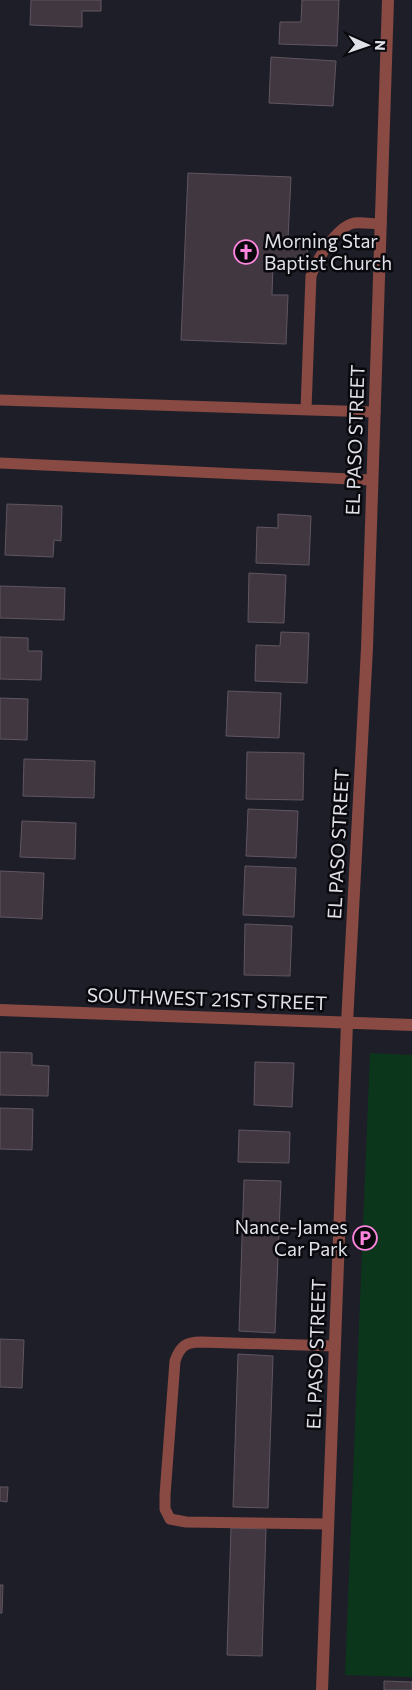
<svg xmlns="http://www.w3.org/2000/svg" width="412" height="1690" font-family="Commissioner,sans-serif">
<rect width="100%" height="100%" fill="#1e1e28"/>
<path fill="#0c361b" d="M 370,1053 L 412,1055 L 412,1677 L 345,1675 Z"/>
<path fill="#403741" stroke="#605661" d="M 31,0 L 101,0 L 101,11 L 82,11 L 82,27 L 30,25 Z
M 302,0 L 339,0 L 337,46 L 279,44 L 280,22 L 301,22 Z
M 271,57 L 336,61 L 333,106 L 269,103 Z
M 188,173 L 291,177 L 288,238 L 308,239 L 307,266 L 273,265 L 272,295 L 288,295 L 286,344 L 181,340 Z
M 7,504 L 62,506 L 61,541 L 54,540 L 53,557 L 5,555 Z
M 278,514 L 311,516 L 309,565 L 256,563 L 257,527 L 278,528 Z
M 249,573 L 286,575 L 284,623 L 248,622 Z
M 0,586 L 65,588 L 64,620 L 0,618 Z
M 281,632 L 309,633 L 307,683 L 255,681 L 256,645 L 280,646 Z
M 0,637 L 28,638 L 28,651 L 42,651 L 41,680 L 0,679 Z
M 228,691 L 281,693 L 279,738 L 226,736 Z
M 0,698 L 28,699 L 27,740 L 0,739 Z
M 247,752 L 304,753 L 303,800 L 246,799 Z
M 24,759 L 95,761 L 94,798 L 23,796 Z
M 248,809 L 298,811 L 296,858 L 246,856 Z
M 22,821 L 76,823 L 75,859 L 20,857 Z
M 245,866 L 296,868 L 294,917 L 243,915 Z
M 0,871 L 44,873 L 42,919 L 0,917 Z
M 245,924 L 292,926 L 290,976 L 244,975 Z
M 0,1052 L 32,1053 L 32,1065 L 49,1066 L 48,1096 L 0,1095 Z
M 255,1062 L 294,1063 L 292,1107 L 254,1105 Z
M 0,1108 L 33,1109 L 32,1150 L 0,1149 Z
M 239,1130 L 290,1132 L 289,1163 L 238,1162 Z
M 244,1180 L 281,1181 L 275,1333 L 239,1331 Z
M 0,1339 L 24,1340 L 22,1388 L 0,1387 Z
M 238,1354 L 273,1356 L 268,1508 L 233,1507 Z
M 0,1487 L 8,1487 L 7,1502 L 0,1501 Z
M 231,1528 L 266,1529 L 262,1656 L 227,1655 Z
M 0,1585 L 3,1585 L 2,1613 L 0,1613 Z
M 384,1681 L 412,1682 L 412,1690 L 384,1690 Z"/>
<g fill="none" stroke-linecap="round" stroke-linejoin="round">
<path stroke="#884a43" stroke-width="11" d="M 0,400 L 375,412
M 306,409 L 311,276 C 316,261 336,227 354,223 C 362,222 373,224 381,224
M 0,463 L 372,480
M 328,1524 L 186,1522 L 170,1519 L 165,1509 L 165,1495 L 175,1361 C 180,1346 186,1342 201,1342 L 335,1346"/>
<path stroke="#884a43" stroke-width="12" d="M 0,1010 L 412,1025
M 322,1690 L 347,1023 L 367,648 L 388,0"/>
</g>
<defs>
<g id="church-ring" transform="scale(1.25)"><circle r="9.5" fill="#08080d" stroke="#ff85de" stroke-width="1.5"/><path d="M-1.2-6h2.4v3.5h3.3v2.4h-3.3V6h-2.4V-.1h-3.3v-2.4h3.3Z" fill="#ff85de"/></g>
<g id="parking-ring" transform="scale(1.25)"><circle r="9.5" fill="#08080d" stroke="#ff85de" stroke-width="1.5"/><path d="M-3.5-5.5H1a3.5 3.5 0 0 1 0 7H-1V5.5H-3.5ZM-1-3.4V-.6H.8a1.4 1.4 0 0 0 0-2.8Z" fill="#ff85de"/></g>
</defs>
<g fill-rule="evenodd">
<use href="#church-ring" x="246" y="252"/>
<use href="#parking-ring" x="365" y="1238"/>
</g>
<g text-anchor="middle" stroke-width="5" stroke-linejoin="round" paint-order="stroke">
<g font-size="19" fill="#e0e0e8" stroke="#08080d" text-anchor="start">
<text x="264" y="248">Morning Star<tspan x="264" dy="22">Baptist Church</tspan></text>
<text x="348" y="1234" text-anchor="end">Nance-James<tspan x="348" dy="22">Car Park</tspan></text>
</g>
<g font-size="19" fill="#e0e0e8" stroke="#08080d">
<text transform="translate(355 440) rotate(-88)" y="7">EL PASO STREET</text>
<text transform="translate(338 844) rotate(-87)" y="7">EL PASO STREET</text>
<text transform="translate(207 999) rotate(2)" y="7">SOUTHWEST 21ST STREET</text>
<text transform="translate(316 1354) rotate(-88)" y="7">EL PASO STREET</text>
</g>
</g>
<g transform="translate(367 45) rotate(92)" stroke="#08080d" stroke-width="4" paint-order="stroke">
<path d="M0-4L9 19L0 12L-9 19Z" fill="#e0e0e8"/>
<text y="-8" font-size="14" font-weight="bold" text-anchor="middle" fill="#e0e0e8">N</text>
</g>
</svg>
